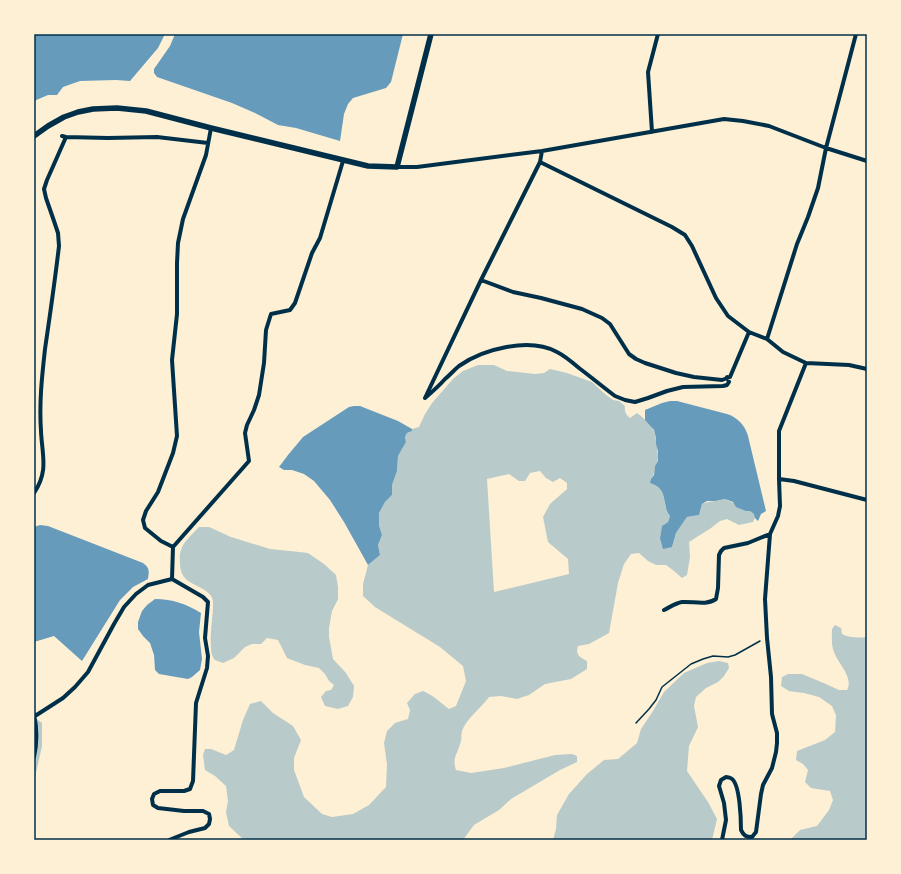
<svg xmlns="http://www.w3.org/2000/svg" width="901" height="874" font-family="'Zilla Slab',serif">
<rect width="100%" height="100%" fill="#fdf0d5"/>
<path fill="#b9caca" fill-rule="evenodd" d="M 478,365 L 494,365 L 507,371 L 535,374 L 544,373 L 550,369 L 567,373 L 592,382 L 606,395 L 613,400 L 619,401 L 625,406 C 624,411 626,415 630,418 L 637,413 C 642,416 651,425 654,431 C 656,436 658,453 658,458 C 658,462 656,464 655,467 C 654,472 654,475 651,479 L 662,490 L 666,508 L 670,516 L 668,522 L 662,526 L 660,538 L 672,547 L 676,533 L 687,517 L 699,515 L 702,504 C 709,501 717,501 725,499 L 750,511 L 755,514 L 755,518 L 753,522 L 739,525 L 727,519 L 720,521 L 711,528 L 689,542 L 690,557 L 687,575 L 682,578 L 674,571 L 666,565 L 656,565 L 648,561 L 639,553 L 631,554 L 624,564 L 618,583 L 609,633 L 589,644 L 578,646 C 575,655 580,657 587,661 L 587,669 L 571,679 L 545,684 L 529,695 L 517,699 L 501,696 L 489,697 C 481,708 466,719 462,731 C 461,735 462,740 460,744 C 457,755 452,758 456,770 L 471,773 L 504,768 L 555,755 L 572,754 L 577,756 L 577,762 L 560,770 L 511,799 L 499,810 L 474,825 L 463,840 L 244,840 L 229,826 L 226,812 L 228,801 L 226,786 L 215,776 L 205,770 L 203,755 L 205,749 L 211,749 L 226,755 L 234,750 L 243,720 L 250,704 L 261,701 L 273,713 L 293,726 L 301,740 L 294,758 L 294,770 L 304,797 L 322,814 L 332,817 L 353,814 L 369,805 L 386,787 L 387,764 L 384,743 L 387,731 L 395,723 L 408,719 L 410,710 L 407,703 L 415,694 L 423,691 C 433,695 441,703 449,709 L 456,706 L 466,681 L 463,666 L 440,647 L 375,607 L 363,596 L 363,584 L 368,565 L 380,555 L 378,545 L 382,535 L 379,525 L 379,513 L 385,502 L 392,495 L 392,485 L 397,471 L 398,456 L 406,442 L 405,437 L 407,433 L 412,431 L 412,429 L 419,427 L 425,414 L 432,403 L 453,379 L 463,371 ZM 540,471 L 546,478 L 553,482 L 560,478 L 567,483 L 567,489 L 550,504 L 543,517 L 548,542 L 568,559 L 569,574 L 494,592 L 487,479 L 509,474 L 519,481 L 525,481 L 530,473 Z
M 199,527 L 209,527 L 231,537 L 270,549 L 290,551 L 308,553 L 324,564 L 336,575 L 338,587 L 338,599 L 332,611 L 329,628 L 329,637 L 333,659 L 346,673 L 354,686 L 353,697 L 348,706 L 338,709 L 325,706 L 321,697 L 326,691 L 331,690 L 334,685 L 329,681 L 325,674 L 319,668 L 305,665 L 287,658 L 278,640 L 267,638 L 261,644 L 252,644 L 245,647 L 234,658 L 223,663 C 221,662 217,661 215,660 C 206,652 214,614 213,602 C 213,589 191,586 184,577 C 181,573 180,568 180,563 C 178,545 188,539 199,527 Z
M 835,625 L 841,628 L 842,634 C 849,638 859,638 867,637 L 867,840 L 790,840 L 800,830 L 817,826 L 829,810 L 833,800 L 830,791 L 811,788 L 805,782 L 808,770 L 803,764 L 796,760 L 797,751 L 825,740 L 835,732 L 836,715 L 832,706 L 819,697 L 804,693 L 789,691 L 781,686 L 782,677 L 788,674 L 802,674 L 826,684 L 839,690 L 847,690 C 854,677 838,664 834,652 C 831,645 832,636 832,629 Z
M 719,661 L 728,663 L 729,668 L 724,676 L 718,682 L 706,688 L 696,697 L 694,706 L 698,727 L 689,746 L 687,771 L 708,802 L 717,819 L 712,840 L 553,840 L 556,829 L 557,815 L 569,794 L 587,774 L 604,760 L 618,759 L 637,743 L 641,729 L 653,711 L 664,692 L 684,673 L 707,663 Z
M 34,717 L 42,723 L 42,746 L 34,782 Z"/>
<path fill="#669bbc" d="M 34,34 L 165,34 L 158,48 L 130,81 L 116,80 L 80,81 L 63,87 L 57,95 L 48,95 L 34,101 Z
M 175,34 L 403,34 L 391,82 L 386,88 L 353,98 L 348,104 L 344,114 L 340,141 L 296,128 L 278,125 L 255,113 L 232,103 L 157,77 L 154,73 L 154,69 L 170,46 Z
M 670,401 L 677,401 L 727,414 C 737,417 745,425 748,436 L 766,511 L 761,514 L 758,521 L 755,518 L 754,514 L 750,511 L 746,511 L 736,507 L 733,502 L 725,499 L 715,501 L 707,501 L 702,504 L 699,515 L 687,517 L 676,533 L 672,547 L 663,549 L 660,538 L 662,526 L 668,522 L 670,516 C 668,513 666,510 666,507 C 663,495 664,487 650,483 L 651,479 L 654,475 L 655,466 L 658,461 L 658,451 L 656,444 L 656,438 L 654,430 L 645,420 L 645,410 L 662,403 Z
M 354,406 L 360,406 L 365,408 L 398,421 L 412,429 L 412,431 L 407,433 L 405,437 L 406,442 L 398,456 L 397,471 L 392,485 L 392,495 L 385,502 L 379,513 L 379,525 L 382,535 L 378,545 L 380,555 L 368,565 L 344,522 L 330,500 L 314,481 L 304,474 L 292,470 L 284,470 L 279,467 L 288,455 L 303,437 L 349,407 Z
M 40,525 L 48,526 L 143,563 C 150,568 149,571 148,579 L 133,587 L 120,600 L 82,661 L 54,636 L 34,642 L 34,527 Z
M 155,599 C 173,599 186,604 201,613 L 199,632 L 202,659 L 200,670 L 192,677 L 188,679 L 159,674 L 155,670 L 154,655 L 150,643 L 143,636 L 138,629 L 138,622 L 142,611 L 147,605 Z"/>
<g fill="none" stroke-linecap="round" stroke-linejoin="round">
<path stroke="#003049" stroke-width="1.5" d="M 636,723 L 649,709 L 656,700 L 662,687 L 691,664 L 703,659 L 713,656 L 728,657 L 735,655 L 760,641"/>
<path stroke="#003049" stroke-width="4" d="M 652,132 L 648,72 L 658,34
M 62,136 L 66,137 L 108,138 L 157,137 L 208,143
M 542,151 L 540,162 L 481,280 L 425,398 C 432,392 439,386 445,379 C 450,375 454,370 459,366 C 483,349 529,337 557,352 C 565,356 572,362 579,368 C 591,377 603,387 615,396 L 625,400 L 635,402 L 648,398 L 667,391 L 683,387 L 723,386 L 727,385 L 729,382 L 727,377
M 540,162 L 672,227 L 685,235 L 692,246 L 716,298 L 728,316 L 749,332 L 767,339 L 783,352 L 806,363 L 849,365 L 867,369
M 397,167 L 417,167 L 542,151 L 724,119 L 743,121 L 769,126 L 826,148 L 867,161
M 481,280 L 513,292 L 541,298 L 582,309 L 602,318 L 610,324 L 629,354 L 636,359 L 645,363 L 676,373 L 694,377 L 722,380 L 730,377 L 749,332
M 767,339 L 797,244 L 808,217 L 818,188 L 826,148 L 856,34
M 779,479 L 794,481 L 867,500
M 34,493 C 49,471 42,455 41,431 C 39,403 42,376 45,349 C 50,315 55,280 59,246 L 58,233 L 54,221 L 46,198 L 44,189 L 47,180 L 66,137
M 173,547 L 161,541 L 145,528 L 143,520 L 146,511 L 158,492 L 173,453 L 177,436 L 172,360 L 177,314 L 177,263 L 178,243 L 183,219 L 206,155 L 211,128
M 664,610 C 670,607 676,603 682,602 C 693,601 706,606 716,599 L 718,588 L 719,555 L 721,551 L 724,548 L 748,543 L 770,534
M 35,716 L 63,698 L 75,687 L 88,672 L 114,624 L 124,607 L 136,594 L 148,585 L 172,579 L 173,547 L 249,461 L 245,433 L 247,425 L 254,410 L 259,395 L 264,363 L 266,330 L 271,314 L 290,310 L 295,303 L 312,253 L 320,238 L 343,161
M 34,757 C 37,744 37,728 34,714
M 169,840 L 189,832 L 205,828 L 209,824 L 210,819 L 209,814 L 203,811 L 184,811 L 158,808 L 153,805 L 152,799 L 154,794 L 160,791 L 184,791 L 190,789 L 193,781 L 196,703 L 207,668 L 208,656 L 205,638 L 208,602 L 203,597 L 172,579
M 722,840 L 726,820 L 724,803 L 719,786 L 721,780 L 726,777 C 727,777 732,778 732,779 C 740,785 741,820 741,830 C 744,836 746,837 752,837 L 756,832 L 761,794 L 763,785 L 772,768 L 776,752 L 777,743 L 777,733 L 772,714 L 771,677 L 767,638 L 765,599 L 770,534 L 778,516 L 780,506 L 779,479 L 779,431 L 806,363"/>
<path stroke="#003049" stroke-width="5.5" d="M 34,136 L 48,126 L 64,117 L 78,112 L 93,109 L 117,108 L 146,111 L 211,128 L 368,166 L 397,167 L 431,34"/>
</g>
<rect width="901" height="874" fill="none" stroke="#fdf0d5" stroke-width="70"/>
<rect x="35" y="35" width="831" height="804" fill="none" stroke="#003049" stroke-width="1.5"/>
</svg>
